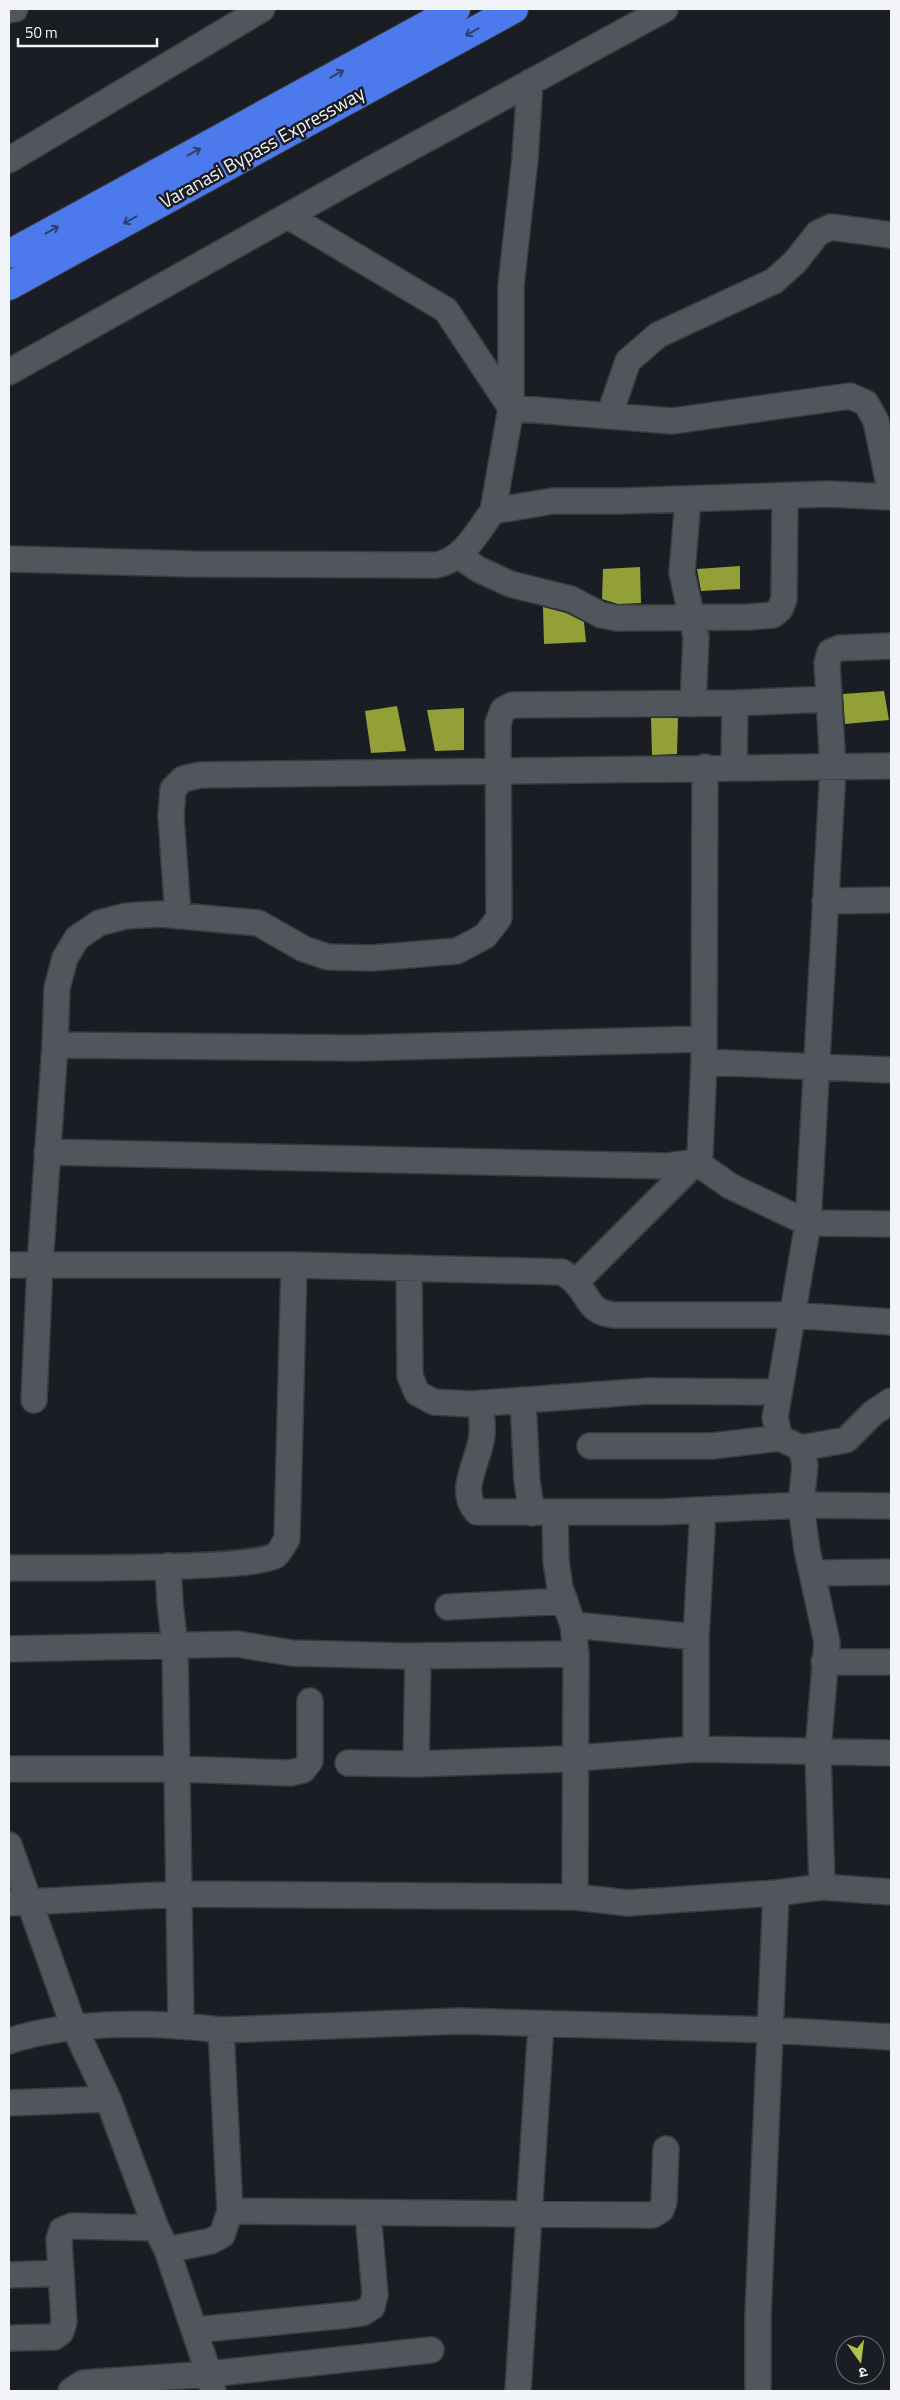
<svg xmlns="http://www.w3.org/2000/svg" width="900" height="2400" font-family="'Titillium Web','Noto Sans Devanagari',sans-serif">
<rect width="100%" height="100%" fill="#1a1d23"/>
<path fill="#92a037" d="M 740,566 L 740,589 L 701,591 L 697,569 Z
M 640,567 L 641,603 L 618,604 L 602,599 L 603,569 Z
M 543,607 L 566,613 L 584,622 L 586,642 L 544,644 Z
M 884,691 L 889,720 L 845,724 L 843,694 Z
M 397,706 L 406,751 L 371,753 L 365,711 Z
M 464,708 L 464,750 L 435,751 L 427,710 Z
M 651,718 L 678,718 L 677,754 L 652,755 Z"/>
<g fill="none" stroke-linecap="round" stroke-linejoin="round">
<g stroke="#393b41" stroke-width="28">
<path id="minor" d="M 9,10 L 15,9
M 9,160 L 262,9
M 288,216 L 446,310 L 511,408 L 672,421 L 850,396 L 866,403 L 876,421 L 891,494
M 9,372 L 366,172 L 665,9
M 609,416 L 628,361 L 658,335 L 774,281 L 795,262 L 818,233 L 831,227 L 891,235
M 688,499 L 682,573 L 696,637 L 693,704
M 493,511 L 511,408 L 511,285 L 525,159 L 530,82
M 459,556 L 478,569 L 510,584 L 571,599 L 601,615 L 617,618 L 750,617 L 773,615 L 780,609 L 784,599 L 785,496
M 9,559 L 193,564 L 436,565 C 464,560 477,532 493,511 L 553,501 L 620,501 L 828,494 L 891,497
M 734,767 L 735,703
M 825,901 L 891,900
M 178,916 L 171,816 L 173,789 L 183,779 L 200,775 L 891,766
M 55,1045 L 57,988 L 65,958 L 77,938 L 99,923 L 126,916 L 160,914 L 258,923 L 304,949 L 328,957 L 372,958 L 457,951 L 485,936 L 499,918 L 498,723 L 503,710 L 512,705 L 735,703 L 829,699
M 704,1062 L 891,1070
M 47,1152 L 667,1166 L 696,1162 L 700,1154 L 704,1062 L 705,767
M 9,1265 L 294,1265 L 562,1272 C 566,1275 572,1278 575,1282 C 591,1298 587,1311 613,1315 L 792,1315 L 891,1322
M 409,1268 L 410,1376 L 417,1393 L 434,1402 L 471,1404 L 648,1391 L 779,1392
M 576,1282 L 696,1162 L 730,1186 L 808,1223 L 891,1224
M 34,1400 L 40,1265 L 55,1045 L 358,1048 L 704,1039
M 523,1400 L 527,1481 L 532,1513
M 481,1403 C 481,1413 483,1424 482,1434 C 481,1459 456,1489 477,1512 L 661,1512 L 801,1505 L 891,1506
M 590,1446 L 712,1446 L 780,1438
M 801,1448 L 846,1440 L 873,1413 L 891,1401
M 555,1513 L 556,1561 L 560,1588 L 573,1625 L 576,1654 L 575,1897
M 168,1566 L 170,1603 L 175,1646 L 181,2025
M 9,1568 C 47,1568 256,1570 276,1555 C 281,1551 284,1543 287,1539 L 294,1265
M 812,1573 L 891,1572
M 448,1607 L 565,1601
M 573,1625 L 696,1637
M 9,1649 L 237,1644 L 292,1653 L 404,1656 L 576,1654
M 824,1662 L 891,1662
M 696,1749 L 696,1637 L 703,1510
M 348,1763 L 416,1764 L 564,1759 L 696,1749 L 891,1753
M 416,1764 L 418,1656
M 9,1769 L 179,1769 L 290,1773 L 303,1770 L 310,1761 L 310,1701
M 9,1845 L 74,2027 L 108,2099 L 156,2228 L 167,2250 L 209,2374 L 83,2383 L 71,2391
M 822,1887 L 891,1892
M 9,1903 L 178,1894 L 575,1897 L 628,1903 L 776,1893
M 221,2030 L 460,2021 L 771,2030 L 891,2037
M 9,2041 C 73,2020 155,2022 221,2030 L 230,2211 L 222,2235 L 211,2241 L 167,2250
M 9,2103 L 108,2099
M 230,2211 L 653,2215 L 661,2210 L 664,2202 L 666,2149
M 9,2275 L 61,2273
M 194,2330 L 348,2315 L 362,2313 L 372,2307 L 375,2294 L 368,2213
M 9,2338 L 54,2337 L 61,2332 L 64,2322 L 59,2239 L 62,2230 L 72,2226 L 156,2228
M 213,2391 L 209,2374 L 431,2350
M 518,2391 L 541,2024
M 758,2391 L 758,2315 L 776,1893 L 822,1887 L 818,1751 L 827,1642 L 807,1550 L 801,1505 L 805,1465 L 801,1448 L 780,1438 L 775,1418 L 808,1223 L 833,768 L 827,663 L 830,652 L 840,648 L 891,646"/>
</g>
<g stroke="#393b41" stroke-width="30">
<path id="highway" d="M 9,254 L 456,9
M 9,286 L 514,9"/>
</g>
<use href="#minor" stroke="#51555c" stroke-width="25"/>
<use href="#highway" stroke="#4c7aec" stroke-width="28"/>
</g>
<defs><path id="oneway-shaft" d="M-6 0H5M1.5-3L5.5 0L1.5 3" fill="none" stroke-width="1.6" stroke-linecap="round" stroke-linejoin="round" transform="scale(1.25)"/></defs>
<g stroke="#2c3e69">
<use href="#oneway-shaft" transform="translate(472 32) rotate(151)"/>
<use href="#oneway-shaft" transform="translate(337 74) rotate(-29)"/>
<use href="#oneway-shaft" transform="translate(194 152) rotate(-29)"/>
<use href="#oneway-shaft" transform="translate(130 220) rotate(151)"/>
<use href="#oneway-shaft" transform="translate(52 230) rotate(-29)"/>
</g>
<g text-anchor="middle" stroke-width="5" stroke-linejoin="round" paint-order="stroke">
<g font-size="19" fill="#f2f4f9" stroke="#1a1d23">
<text transform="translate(262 147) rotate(-29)" y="7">Varanasi Bypass Expressway</text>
</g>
</g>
<rect width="900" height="2400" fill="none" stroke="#f2f4f9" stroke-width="20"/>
<g transform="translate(860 2360) rotate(166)"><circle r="24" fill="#1a1d23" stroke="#707379"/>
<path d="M0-4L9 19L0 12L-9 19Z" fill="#b3c24b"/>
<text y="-8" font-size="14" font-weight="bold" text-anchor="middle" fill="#f2f4f9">उ</text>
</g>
<path d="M18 38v8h139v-8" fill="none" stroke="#f2f4f9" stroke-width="2.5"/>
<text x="25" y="38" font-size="15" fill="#f2f4f9" stroke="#1a1d23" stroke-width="4" paint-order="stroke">50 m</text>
</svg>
